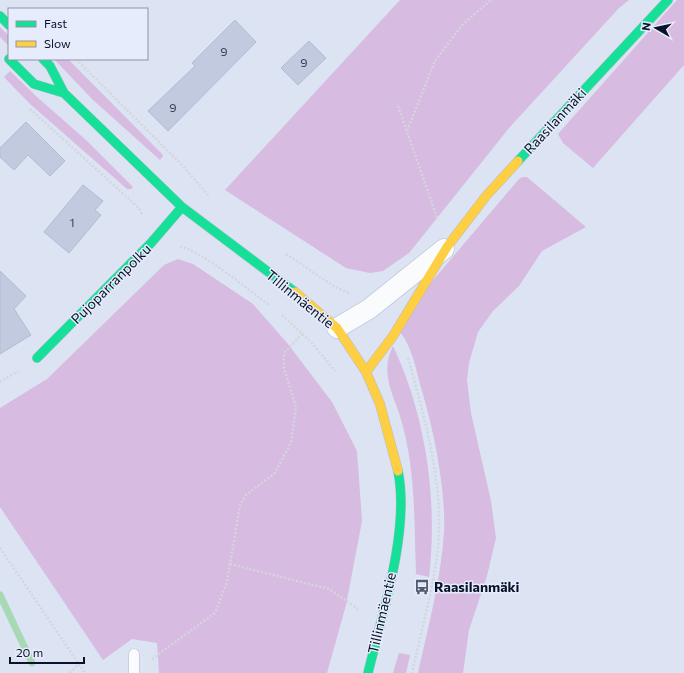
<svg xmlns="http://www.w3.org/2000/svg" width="684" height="673" font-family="Commissioner,sans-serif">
<rect width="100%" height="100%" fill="#dce3f3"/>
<path fill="#d7bbe0" d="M 400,0 L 629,0 L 619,8 L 509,128 L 409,253 L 383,271 L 370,273 L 346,268 L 225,190 Z
M 677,0 L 684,0 L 684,65 L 593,168 L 563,143 L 558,134 Z
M 0,27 L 9,36 L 9,46 L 0,37 Z
M 54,59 L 68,59 L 162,154 L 163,156 L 160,160 L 92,99 Z
M 10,71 L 37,97 L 86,140 L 133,187 L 131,189 L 127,189 L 29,103 L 4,77 Z
M 523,177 L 527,177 L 586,227 L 542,251 L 519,286 L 493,311 L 478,332 L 469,363 L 467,380 L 471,413 L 491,501 L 496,538 L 487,576 L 469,630 L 463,673 L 418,673 C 428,627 441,580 444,532 C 446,491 434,431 422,391 C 416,371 413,348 400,332 L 429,285 L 519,179 Z
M 178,259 L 193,264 L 253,304 L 288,344 L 332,402 L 357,451 L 362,521 L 346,605 L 327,673 L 159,673 L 157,643 L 132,639 L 103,660 L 0,507 L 0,408 L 47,379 L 164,265 Z
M 393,346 C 426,416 438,500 429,577 L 416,574 C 414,521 416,468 400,416 C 392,391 380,372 393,346 Z
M 399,653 L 410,655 L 406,673 L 393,673 Z"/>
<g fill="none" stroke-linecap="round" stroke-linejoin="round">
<path stroke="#a7dab4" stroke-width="7" d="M 0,595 L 32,663"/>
</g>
<path fill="#c2cadf" stroke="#b3bbcf" d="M 235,20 L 256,42 L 168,131 L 148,111 L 195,66 L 192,63 Z
M 309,41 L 326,58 L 298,85 L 281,68 Z
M 26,122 L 65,161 L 50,176 L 28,155 L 14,170 L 0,157 L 0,148 Z
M 83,185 L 103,201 L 95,210 L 101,215 L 69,253 L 44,232 Z
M 0,271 L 26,296 L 14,309 L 31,335 L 0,354 Z"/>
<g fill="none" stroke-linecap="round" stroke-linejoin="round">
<g stroke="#b3bbd0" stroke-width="11">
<path id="lane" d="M 134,654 L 134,673"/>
</g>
<g stroke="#b3bbd0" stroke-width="21">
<path id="street" d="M 337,328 L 369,309 L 444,249"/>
</g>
<g stroke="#b3bbd0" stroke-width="10">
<path id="fast" d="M 0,16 L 9,25
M 9,59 L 34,84 L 64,93
M 43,59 L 50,66 L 64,93 L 182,207 L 295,292
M 518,161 L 668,0
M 37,358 L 151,243 L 182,207
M 368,673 C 382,615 410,530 398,471"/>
</g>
<g stroke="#b3bbd0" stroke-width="10">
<path id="slow" d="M 295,292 L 337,328 L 366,372 L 380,404 L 398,471
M 366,372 L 393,336 L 447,247 L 486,196 L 518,161"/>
</g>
<path stroke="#d4d6dc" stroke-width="2.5" stroke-dasharray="2 2" stroke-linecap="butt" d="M 76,59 L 183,166 L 209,196
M 398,106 L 438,220
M 30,109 L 139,208 L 143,216
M 407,131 L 435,61 L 462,25 L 491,0
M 180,247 C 198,248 251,292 269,305
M 286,254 L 335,287 L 350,293
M 282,315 L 312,343 L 335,371
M 408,358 C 426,423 447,494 436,563 C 430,600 420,637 412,673
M 0,382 L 18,371
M 0,548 L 85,673
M 230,564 L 329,589 L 358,609
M 152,659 L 215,613 L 227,582 L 240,505 L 246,495 L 274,474 L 291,443 L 296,407 L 284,368 L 284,353 L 302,334
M 70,673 L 79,663"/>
<use href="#lane" stroke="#fafbfd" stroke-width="10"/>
<use href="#street" stroke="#fafbfd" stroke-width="20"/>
<use href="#fast" stroke="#16e098" stroke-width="9"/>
<use href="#slow" stroke="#ffcf43" stroke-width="9"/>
</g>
<defs>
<g id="bus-bare" transform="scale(1.2)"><path d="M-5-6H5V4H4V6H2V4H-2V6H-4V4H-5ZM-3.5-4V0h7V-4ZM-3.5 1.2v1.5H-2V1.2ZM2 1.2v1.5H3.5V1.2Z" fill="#535b71" stroke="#e6ecfb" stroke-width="2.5" paint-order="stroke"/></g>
</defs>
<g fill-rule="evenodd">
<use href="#bus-bare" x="422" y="587"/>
</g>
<g text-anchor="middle" stroke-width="3" stroke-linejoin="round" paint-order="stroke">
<g font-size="12" fill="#374058">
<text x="224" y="56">9</text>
<text x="304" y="67">9</text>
<text x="173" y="112">9</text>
<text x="72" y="227">1</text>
</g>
<g font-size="14" fill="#09122b" stroke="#e6ecfb">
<text transform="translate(555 121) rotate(-47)" y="5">Raasilanmäki</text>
<text transform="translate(111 284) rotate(-45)" y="5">Pujoparranpolku</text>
<text transform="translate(300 299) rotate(39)" y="5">Tillinmäentie</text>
<text transform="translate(382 613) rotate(-77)" y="5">Tillinmäentie</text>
</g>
<g font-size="14" font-weight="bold" fill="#09122b" stroke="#e6ecfb" text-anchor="start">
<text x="434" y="592">Raasilanmäki</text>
</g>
</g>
<rect x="8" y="8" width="140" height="52" fill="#e6ecfb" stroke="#8e95a8"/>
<rect x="16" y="21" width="20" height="6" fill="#16e098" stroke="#8e95a8"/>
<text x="44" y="28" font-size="12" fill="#09122b">Fast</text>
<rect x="16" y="41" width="20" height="6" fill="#ffcf43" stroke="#8e95a8"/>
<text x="44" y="48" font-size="12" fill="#09122b">Slow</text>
<g transform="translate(656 28) rotate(279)" stroke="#e6ecfb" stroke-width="3" paint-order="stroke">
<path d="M0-3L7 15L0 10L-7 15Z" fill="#09122b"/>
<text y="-6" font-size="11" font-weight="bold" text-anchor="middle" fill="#09122b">N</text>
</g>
<path d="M10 657v6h74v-6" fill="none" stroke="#09122b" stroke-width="2"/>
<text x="16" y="657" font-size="12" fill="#09122b" stroke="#e6ecfb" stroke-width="3" paint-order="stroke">20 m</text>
</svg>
